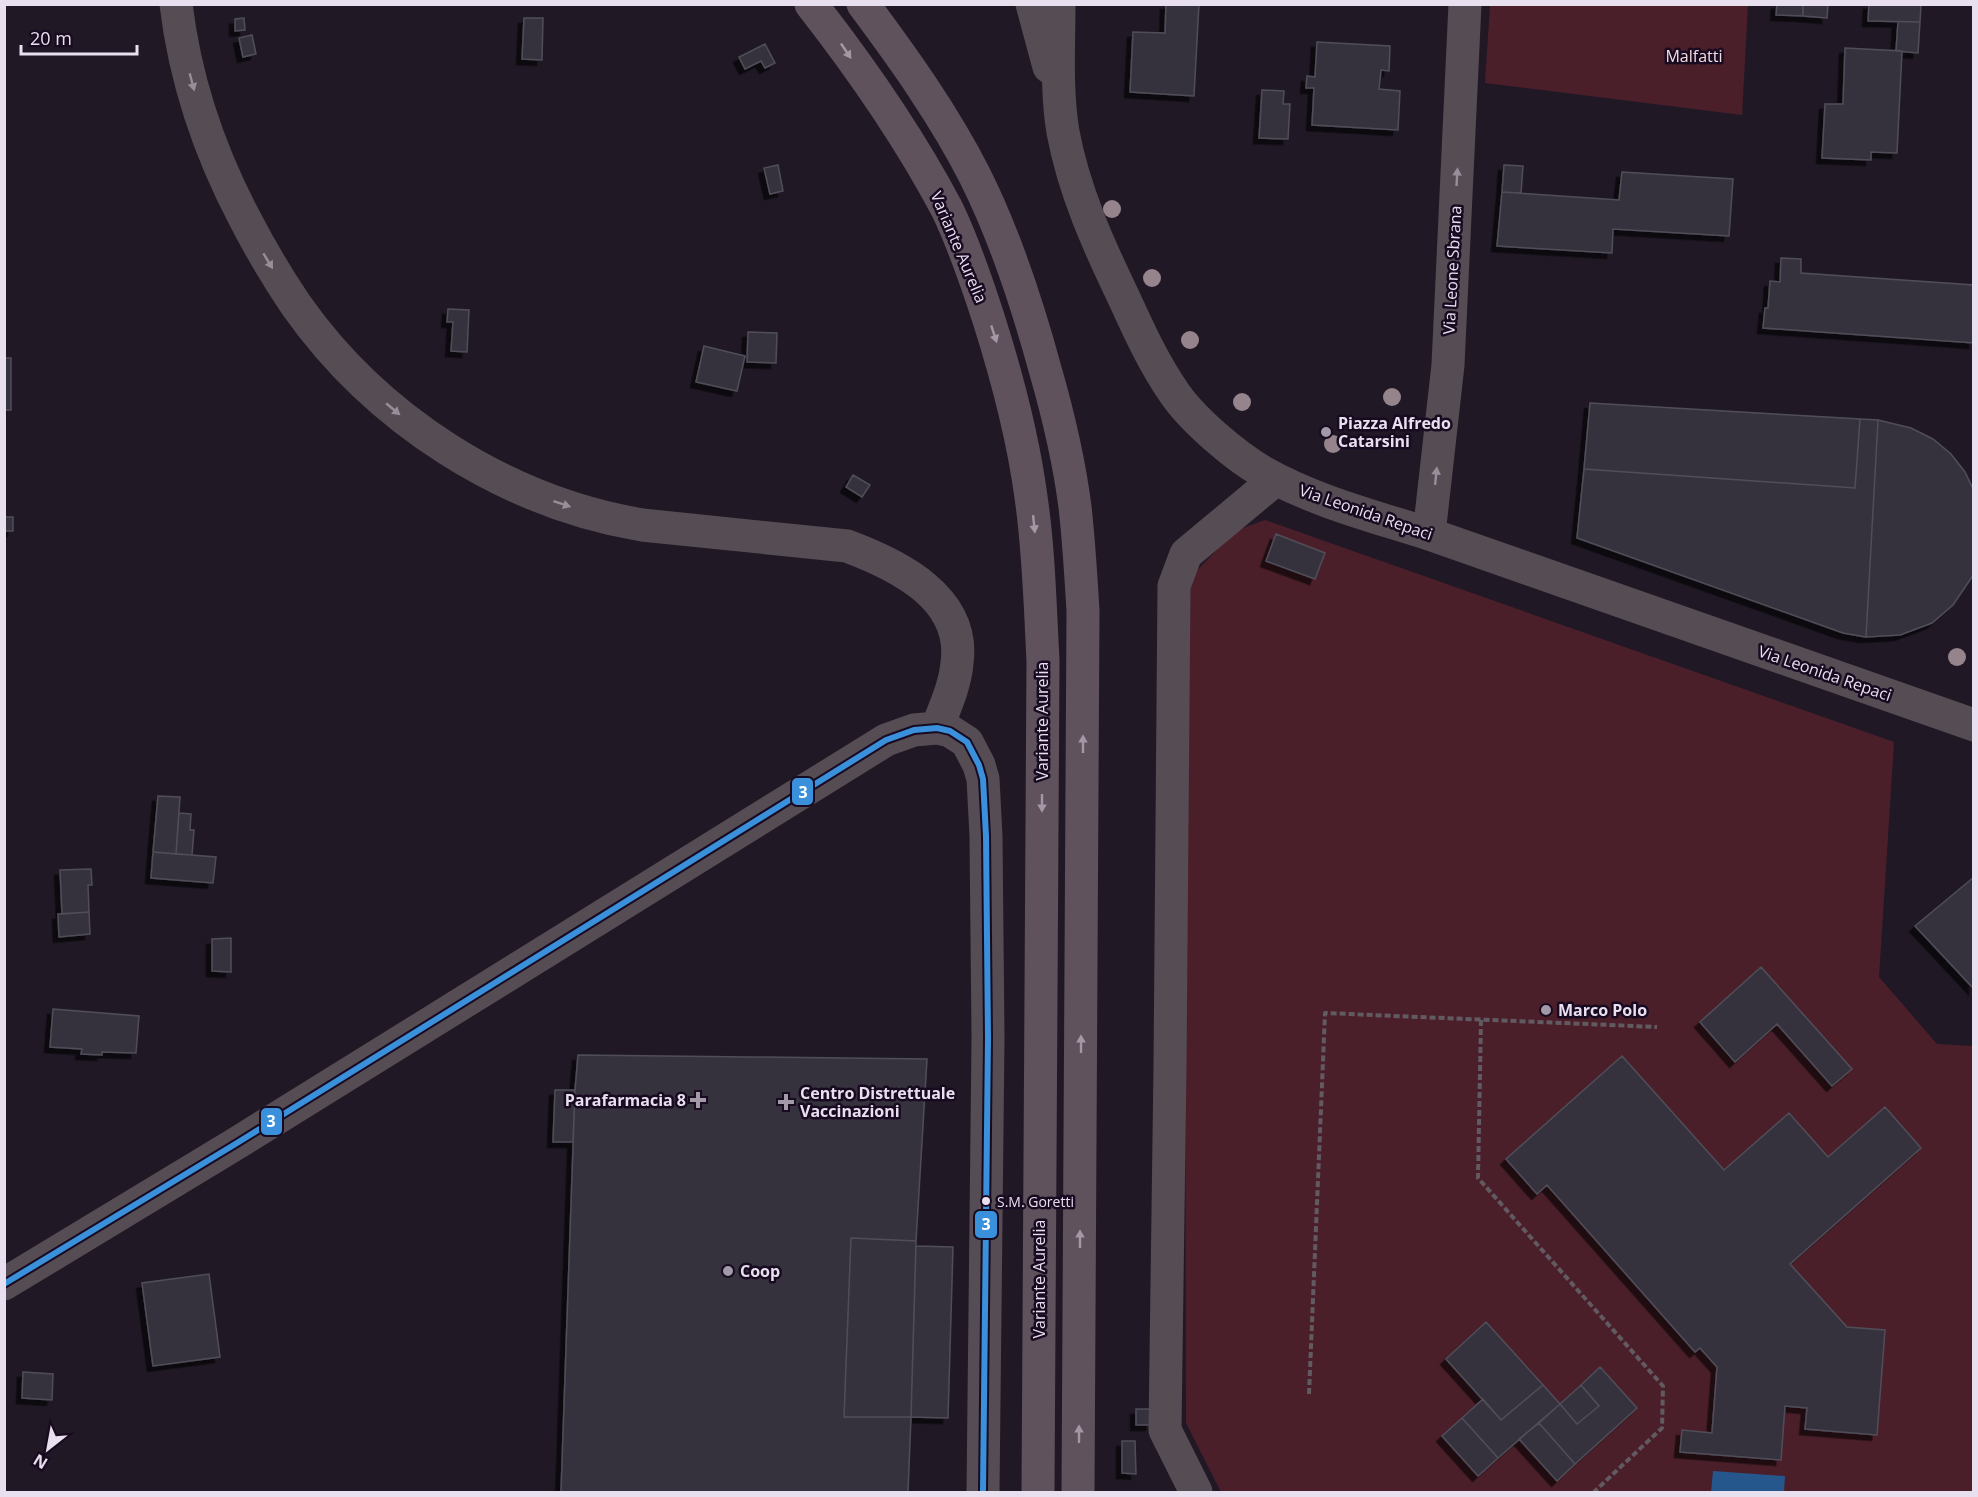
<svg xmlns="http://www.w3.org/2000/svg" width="1978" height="1497" font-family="'Open Sans',sans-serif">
<defs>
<filter id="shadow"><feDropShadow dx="-5.5" dy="5.5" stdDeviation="0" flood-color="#0009"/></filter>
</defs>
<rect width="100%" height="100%" fill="#201925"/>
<path fill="#4b1f2a" d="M 1490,5 L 1748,5 L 1742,115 L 1485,83 Z
M 1265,520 L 1894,742 L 1879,977 L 1937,1044 L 1973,1046 L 1973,1492 L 1221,1492 L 1186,1423 L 1184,584 L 1235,531 Z"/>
<path fill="#25578d" d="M 1713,1471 L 1785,1476 L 1784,1492 L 1711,1492 Z"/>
<path fill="#35323d" stroke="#504e59" stroke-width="1.5" filter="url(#shadow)" d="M 1166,4 L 1199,4 L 1194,96 L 1130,92 L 1133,32 L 1165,33 Z
M 1777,4 L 1803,4 L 1803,16 L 1776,15 Z
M 1803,4 L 1828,5 L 1827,18 L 1803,16 Z
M 1869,4 L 1921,4 L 1920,22 L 1868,21 Z
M 244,18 L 245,30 L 235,31 L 235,19 Z
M 524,18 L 543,18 L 542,60 L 522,59 Z
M 1898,22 L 1920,22 L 1918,53 L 1896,51 Z
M 252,35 L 256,54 L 243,57 L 239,38 Z
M 1317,42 L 1390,46 L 1389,71 L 1381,70 L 1379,89 L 1400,91 L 1398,130 L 1312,125 L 1314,88 L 1306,88 L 1307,76 L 1315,77 Z
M 765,44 L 775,63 L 765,68 L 761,61 L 745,69 L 739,57 Z
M 1845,48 L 1902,51 L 1897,153 L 1871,152 L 1871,160 L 1822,158 L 1825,104 L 1843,104 Z
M 1262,90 L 1284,91 L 1283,104 L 1290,104 L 1288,139 L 1259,138 Z
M 778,165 L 783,191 L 770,194 L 764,168 Z
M 1504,165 L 1523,166 L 1521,193 L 1502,192 Z
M 1622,172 L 1733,179 L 1729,236 L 1613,229 L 1612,253 L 1497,246 L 1502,192 L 1619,200 Z
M 1781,258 L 1801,259 L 1801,273 L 1974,285 L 1974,343 L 1763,328 L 1765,308 L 1768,308 L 1770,281 L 1780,282 Z
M 448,309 L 469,310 L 467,352 L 451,351 L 453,322 L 447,322 Z
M 748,332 L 777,333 L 776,363 L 747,362 Z
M 704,346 L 745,356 L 737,391 L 696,382 Z
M 4,358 L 11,358 L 11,410 L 4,410 Z
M 1590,403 L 1860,419 L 1855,488 L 1584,469 Z
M 1860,419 L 1878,420 L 1866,637 L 1843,633 L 1577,538 L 1584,469 L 1855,488 Z
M 1878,420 L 1911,428 L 1933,439 L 1951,454 L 1965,472 L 1974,491 L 1974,574 L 1953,605 L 1932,623 L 1900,635 L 1866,637 Z
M 853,475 L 870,485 L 862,497 L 846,487 Z
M 4,517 L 13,517 L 13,531 L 4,531 Z
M 1276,534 L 1325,553 L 1315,579 L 1266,561 Z
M 158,796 L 180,797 L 176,854 L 153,852 Z
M 179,813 L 191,814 L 190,830 L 194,830 L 192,855 L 176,854 Z
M 153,852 L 216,857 L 213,883 L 151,878 Z
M 91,869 L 92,885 L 88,885 L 89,912 L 62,914 L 60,870 Z
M 1974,877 L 1974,989 L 1915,926 Z
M 89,912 L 90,934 L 59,937 L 58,914 Z
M 231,938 L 231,972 L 212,971 L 212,939 Z
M 1761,967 L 1852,1069 L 1832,1086 L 1777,1024 L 1735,1062 L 1700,1022 Z
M 53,1009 L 139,1016 L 136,1053 L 102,1052 L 102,1055 L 81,1054 L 82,1049 L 50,1047 Z
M 578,1055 L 927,1059 L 916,1241 L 851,1238 L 844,1417 L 911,1417 L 908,1492 L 561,1492 L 575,1090 Z
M 1622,1056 L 1724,1170 L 1789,1113 L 1828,1157 L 1885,1107 L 1921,1148 L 1790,1264 L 1847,1327 L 1885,1330 L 1877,1435 L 1805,1429 L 1807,1408 L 1785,1406 L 1781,1460 L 1680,1452 L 1682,1430 L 1712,1433 L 1717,1367 L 1700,1348 L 1695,1352 L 1547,1185 L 1537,1194 L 1506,1159 Z
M 555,1090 L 575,1090 L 573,1142 L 553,1142 Z
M 851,1238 L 916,1241 L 911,1417 L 844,1417 Z
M 916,1246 L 953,1247 L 948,1418 L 911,1417 Z
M 209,1274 L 220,1357 L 153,1366 L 142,1283 Z
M 1486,1322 L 1543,1385 L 1501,1420 L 1446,1359 Z
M 1600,1367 L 1637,1408 L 1575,1464 L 1539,1423 L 1560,1404 L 1577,1424 L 1599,1406 L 1581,1385 Z
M 23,1372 L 53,1374 L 52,1400 L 22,1398 Z
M 1543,1385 L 1560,1404 L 1498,1458 L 1462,1418 L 1483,1399 L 1501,1420 Z
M 1581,1385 L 1599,1406 L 1577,1424 L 1560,1404 Z
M 1136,1409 L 1152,1409 L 1151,1425 L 1136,1425 Z
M 1462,1418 L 1498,1458 L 1478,1476 L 1442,1436 Z
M 1539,1423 L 1575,1464 L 1557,1481 L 1519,1439 Z
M 1122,1441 L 1135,1441 L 1136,1474 L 1122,1473 Z"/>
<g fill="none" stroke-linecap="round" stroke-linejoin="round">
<path stroke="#625a61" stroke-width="4" stroke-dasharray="6 3" stroke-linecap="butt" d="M 1481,1020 L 1478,1178 L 1663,1386 L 1662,1428 L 1594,1492
M 1309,1394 L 1325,1013 L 1657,1027"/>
<path stroke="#564c54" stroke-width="33" d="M 176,4 C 185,79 210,153 245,219 C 260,248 277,277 296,305 C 376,419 505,502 642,525 L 847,546 C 898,565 966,598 957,663 C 955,686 945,707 937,728
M 1032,4 L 1049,67
M 1059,4 C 1059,47 1056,90 1063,132 C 1074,191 1098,244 1124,298 C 1139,331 1154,364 1175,394 C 1193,420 1235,456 1263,472 C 1314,501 1373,516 1429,534 L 1974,725
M 1429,534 L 1448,365 L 1465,4
M 4,1284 L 237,1143 L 886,740 L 914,730 L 937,728 L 950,731 L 967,742 L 979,765 L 983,779 L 986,836 L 988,1038 L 983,1492
M 1196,1492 L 1165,1430 L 1170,1066 L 1174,586 L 1186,554 L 1276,479"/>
<path stroke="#5f525d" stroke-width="33" d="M 811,4 C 861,68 909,137 947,209 C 964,244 977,283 989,320 C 1007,377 1023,437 1031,497 C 1039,551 1040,606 1043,660 L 1038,1492
M 863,4 C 904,59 944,115 975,176 C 1006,238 1027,303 1045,369 C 1058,414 1069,460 1075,507 C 1079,542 1081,577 1083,611 L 1078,1492"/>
<g stroke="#180b21" stroke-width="10">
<path id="bus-1" d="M 4,1284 L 237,1143 L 886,740 L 914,730 L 937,728 L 950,731 L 967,742 L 979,765 L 983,779 L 986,836 L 988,1038 L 983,1492"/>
</g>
<use href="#bus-1" stroke="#3a90db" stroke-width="6"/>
</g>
<g fill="#95848b">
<circle cx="1112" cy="209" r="9"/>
<circle cx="1152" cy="278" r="9"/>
<circle cx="1190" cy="340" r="9"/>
<circle cx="1392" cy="397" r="9"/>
<circle cx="1242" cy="402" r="9"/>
<circle cx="1333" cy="444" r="9"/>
<circle cx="1957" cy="657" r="9"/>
</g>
<defs><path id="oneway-solid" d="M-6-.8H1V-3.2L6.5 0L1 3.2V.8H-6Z" transform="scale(1.5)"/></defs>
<g fill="#a498a6">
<use href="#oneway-solid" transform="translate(846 51) rotate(56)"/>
<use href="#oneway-solid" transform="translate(994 334) rotate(72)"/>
<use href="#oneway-solid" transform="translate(1034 524) rotate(84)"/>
<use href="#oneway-solid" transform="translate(1083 744) rotate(-90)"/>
<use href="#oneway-solid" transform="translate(1042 803) rotate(90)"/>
<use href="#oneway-solid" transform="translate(1081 1044) rotate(-90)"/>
<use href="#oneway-solid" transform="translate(1080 1239) rotate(-90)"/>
<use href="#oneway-solid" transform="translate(1079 1434) rotate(-90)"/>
</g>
<g fill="#988e9a">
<use href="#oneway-solid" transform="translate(192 82) rotate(75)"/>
<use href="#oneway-solid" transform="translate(1457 177) rotate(-87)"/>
<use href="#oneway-solid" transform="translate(268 261) rotate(59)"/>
<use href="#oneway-solid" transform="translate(393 409) rotate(40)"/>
<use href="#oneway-solid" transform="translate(1436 476) rotate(-84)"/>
<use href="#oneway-solid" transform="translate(562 504) rotate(18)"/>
</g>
<g fill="#a29aa8" stroke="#180b21" stroke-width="2">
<circle cx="1326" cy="432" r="6"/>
<circle cx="1546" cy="1010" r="6"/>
<path d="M695 1091h6v6h6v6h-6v6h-6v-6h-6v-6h6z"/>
<path d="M783 1093h6v6h6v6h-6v6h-6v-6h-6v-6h6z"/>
<circle cx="728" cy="1271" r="6"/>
</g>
<circle fill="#e8dfef" stroke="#180b21" stroke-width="2" cx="986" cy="1201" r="5"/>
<g text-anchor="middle" stroke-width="5" stroke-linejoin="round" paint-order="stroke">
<g font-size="14" fill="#e8dfef" stroke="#180b21" text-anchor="start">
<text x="997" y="1207">S.M. Goretti</text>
</g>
<g font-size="16" fill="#f5dcdf" stroke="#180b21">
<text x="1694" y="62">Malfatti</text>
</g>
<g font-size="16" fill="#e8dfef" stroke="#180b21">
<text transform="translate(959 247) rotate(67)" y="6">Variante Aurelia</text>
<text transform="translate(1452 270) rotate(-87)" y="6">Via Leone Sbrana</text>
<text transform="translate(1366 512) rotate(19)" y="6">Via Leonida Repaci</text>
<text transform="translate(1825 673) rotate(19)" y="6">Via Leonida Repaci</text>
<text transform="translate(1042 721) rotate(-90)" y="6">Variante Aurelia</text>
<text transform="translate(1039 1279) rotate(-90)" y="6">Variante Aurelia</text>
</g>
<g font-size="16" font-weight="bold" fill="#e8dfef" stroke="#180b21" text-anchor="start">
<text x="1338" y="429">Piazza Alfredo<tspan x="1338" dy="18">Catarsini</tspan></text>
<text x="1558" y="1016">Marco Polo</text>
<text x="800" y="1099">Centro Distrettuale<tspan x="800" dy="18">Vaccinazioni</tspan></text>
<text x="686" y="1106" text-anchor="end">Parafarmacia 8</text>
<text x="740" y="1277">Coop</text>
</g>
</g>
<g stroke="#180b21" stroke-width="2">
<rect x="791" y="777" width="23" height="29" rx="6" fill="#3a90db"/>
<rect x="260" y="1107" width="23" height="29" rx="6" fill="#3a90db"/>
<rect x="974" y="1210" width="24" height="29" rx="6" fill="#3a90db"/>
</g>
<g font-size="16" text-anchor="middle" font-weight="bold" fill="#fff">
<text x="803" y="798">3</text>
<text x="271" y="1127">3</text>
<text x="986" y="1230">3</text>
</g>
<rect width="1978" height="1497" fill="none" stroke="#e8dfef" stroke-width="12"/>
<g transform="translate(48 1449) rotate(211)" stroke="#180b21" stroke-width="4.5" paint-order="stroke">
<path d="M0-4.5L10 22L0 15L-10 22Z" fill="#e8dfef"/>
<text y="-9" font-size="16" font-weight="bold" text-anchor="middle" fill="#e8dfef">N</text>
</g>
<path d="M21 45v9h116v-9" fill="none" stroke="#e8dfef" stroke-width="3"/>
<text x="30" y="45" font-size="18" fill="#e8dfef" stroke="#180b21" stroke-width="4.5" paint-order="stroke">20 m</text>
</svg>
